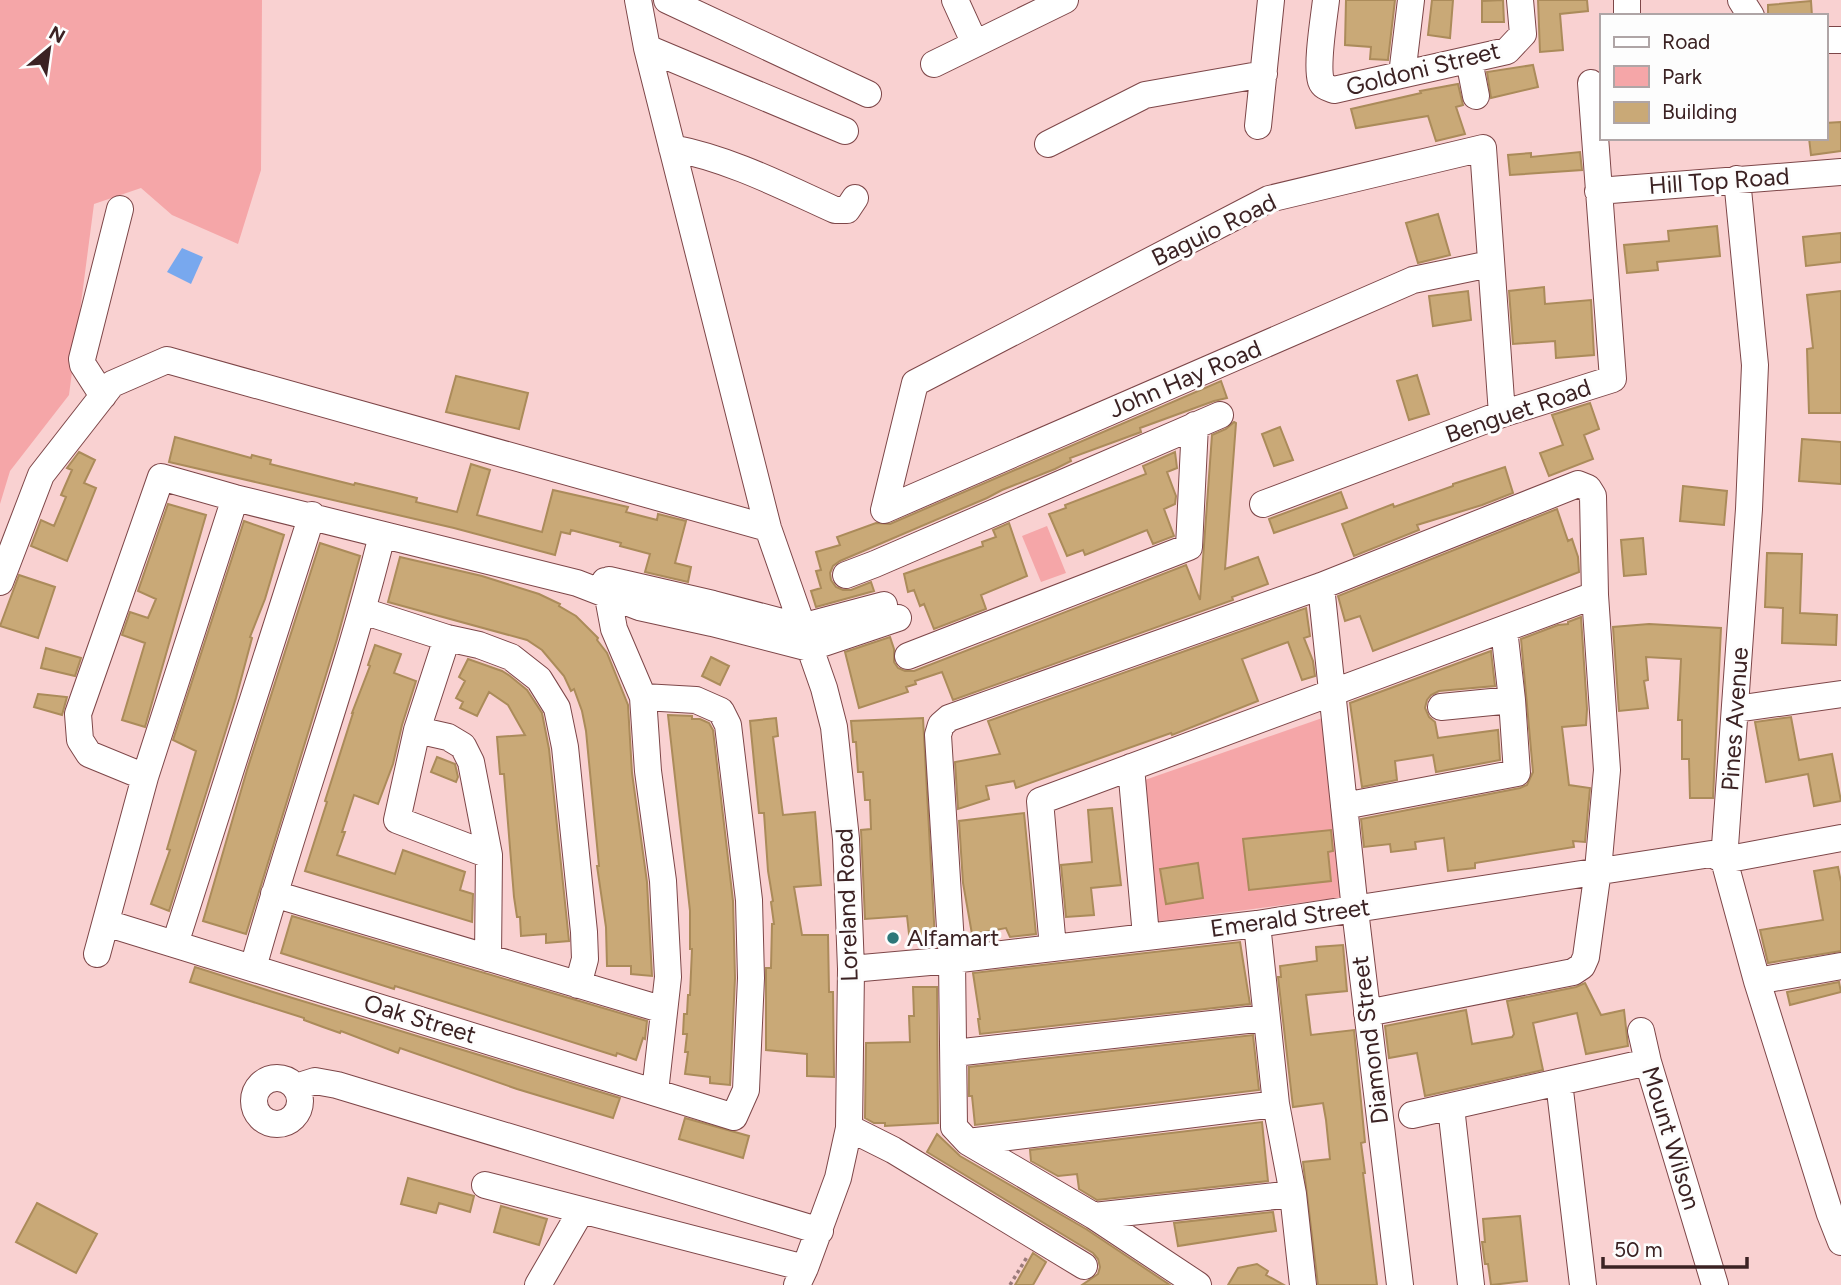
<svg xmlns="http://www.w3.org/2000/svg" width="1841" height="1285" font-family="Figtree,sans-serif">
<rect width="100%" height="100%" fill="#f9d1d1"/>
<path fill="#f5a6a8" d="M 0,0 L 262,0 L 261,170 L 238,244 L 172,215 L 141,188 L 94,204 L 69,395 L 10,471 L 0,504 Z
M 1047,526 L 1066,573 L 1041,582 L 1022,536 Z
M 1328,716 L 1345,897 L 1154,922 L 1142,781 Z"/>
<path fill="#78a8ee" d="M 182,248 L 203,257 L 191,284 L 167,272 Z"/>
<path fill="#c9a977" stroke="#ab8b5a" stroke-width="2" d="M 1346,0 L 1395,0 L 1388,60 L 1370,59 L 1371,47 L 1345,45 Z
M 1432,0 L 1453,0 L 1450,38 L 1428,35 Z
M 1503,0 L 1504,22 L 1482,22 L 1482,1 Z
M 1538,0 L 1587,0 L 1588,11 L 1560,14 L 1563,50 L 1540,52 Z
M 1811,1 L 1812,16 L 1768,16 L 1768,5 Z
M 1533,65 L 1538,87 L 1491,98 L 1487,72 Z
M 1458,84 L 1463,105 L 1456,107 L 1465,134 L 1436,141 L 1428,116 L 1356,128 L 1351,109 L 1421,93 L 1420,91 Z
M 1841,122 L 1841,151 L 1811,155 L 1809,138 L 1825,138 L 1825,123 Z
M 1580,152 L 1582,170 L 1510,175 L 1508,155 L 1531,153 L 1531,157 Z
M 1438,214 L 1450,255 L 1418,263 L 1406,223 Z
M 1717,226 L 1720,256 L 1657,262 L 1658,270 L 1627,273 L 1624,245 L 1669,241 L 1668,231 Z
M 1841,233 L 1841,262 L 1806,266 L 1803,237 Z
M 1544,287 L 1545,304 L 1591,300 L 1594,355 L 1556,358 L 1555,341 L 1513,344 L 1509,291 Z
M 1468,291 L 1471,320 L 1433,326 L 1429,296 Z
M 1841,291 L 1841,413 L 1809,413 L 1807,349 L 1813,348 L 1807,295 Z
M 1417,375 L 1429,414 L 1409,420 L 1397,381 Z
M 456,376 L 528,393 L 519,429 L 446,412 Z
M 1221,381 L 1227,398 L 1214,401 L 1140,428 L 1141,432 L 1070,458 L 1071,461 L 1055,469 L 1002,490 L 987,498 L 840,561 L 833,566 L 830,573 L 831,580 L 836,587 L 843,590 L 851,590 L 871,582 L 874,591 L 816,607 L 811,591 L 821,588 L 816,571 L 821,570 L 816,552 L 840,545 L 837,537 L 876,523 L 890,524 Z
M 1590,403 L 1599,429 L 1584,435 L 1593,459 L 1549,476 L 1540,453 L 1563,445 L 1552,415 Z
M 1234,422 L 1236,423 L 1225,569 L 1258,557 L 1268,584 L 1232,597 L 1233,600 L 953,700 L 942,672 L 915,681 L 916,684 L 906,687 L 908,692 L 859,708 L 845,652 L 890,637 L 894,649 L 894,662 L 898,668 L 905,671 L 914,671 L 1186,565 L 1200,600 L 1212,435 L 1226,429 Z
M 1280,427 L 1293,460 L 1274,466 L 1262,434 Z
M 175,437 L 251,458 L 252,455 L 271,460 L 270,464 L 354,485 L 355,483 L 397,493 L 417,498 L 416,502 L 457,512 L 471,464 L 490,470 L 477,515 L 542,532 L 553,490 L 628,507 L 626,512 L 657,520 L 658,514 L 686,521 L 675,563 L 691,567 L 688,582 L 645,572 L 650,554 L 620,546 L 621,543 L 571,530 L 570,534 L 561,532 L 555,555 L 454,528 L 169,462 Z
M 1802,439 L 1841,442 L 1841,484 L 1799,481 Z
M 79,452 L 95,460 L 84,483 L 96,488 L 67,561 L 31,546 L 41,520 L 54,526 L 66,497 L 61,495 L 72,470 L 67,468 Z
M 1175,452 L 1177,468 L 1167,472 L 1176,496 L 1175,504 L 1164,509 L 1174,536 L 1153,544 L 1147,530 L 1085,555 L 1083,550 L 1067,556 L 1049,514 L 1066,508 L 1065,505 L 1146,474 L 1143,466 Z
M 1505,467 L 1513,493 L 1482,505 L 1417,525 L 1419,530 L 1354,556 L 1342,524 L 1393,504 L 1394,507 L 1453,486 L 1453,484 Z
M 1683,486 L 1727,491 L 1724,525 L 1680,521 Z
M 1341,492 L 1347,508 L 1274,533 L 1269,519 Z
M 168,504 L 206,515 L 145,727 L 122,720 L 145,643 L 122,635 L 130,612 L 148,618 L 156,599 L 138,591 Z
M 1557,509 L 1568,541 L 1572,539 L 1578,557 L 1579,572 L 1373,651 L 1360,616 L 1345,621 L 1338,596 Z
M 244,521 L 284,535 L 265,599 L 250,637 L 252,638 L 236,698 L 169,911 L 151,904 L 170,850 L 167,849 L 196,751 L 173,740 Z
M 1009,523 L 1027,576 L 981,595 L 986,609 L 934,629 L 924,604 L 920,606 L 914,590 L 908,592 L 904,574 L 983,546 L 982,542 L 996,537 L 993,530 Z
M 1643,538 L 1646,574 L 1624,576 L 1621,540 Z
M 320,543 L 360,556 L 337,639 L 246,934 L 203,921 L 247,770 Z
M 1767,553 L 1802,554 L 1800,613 L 1837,615 L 1836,645 L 1782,643 L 1783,608 L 1765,607 Z
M 400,557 L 482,576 L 539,594 L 560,604 L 559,606 L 576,616 L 598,638 L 597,640 L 607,653 L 628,705 L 632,773 L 647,882 L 652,976 L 631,974 L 631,966 L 607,966 L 606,927 L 597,866 L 599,866 L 586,731 L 582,711 L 574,689 L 571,691 L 564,676 L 542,650 L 527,640 L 388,602 Z
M 19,575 L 55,587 L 38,638 L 0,626 Z
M 1306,608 L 1310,636 L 1304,638 L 1313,661 L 1315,676 L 1302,680 L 1288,642 L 1242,659 L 1258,701 L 1172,735 L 1171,733 L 1016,788 L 1014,781 L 986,786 L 989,799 L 958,809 L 955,762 L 1000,754 L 988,721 Z
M 1581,617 L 1587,709 L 1586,725 L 1562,727 L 1569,785 L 1590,788 L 1585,842 L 1573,841 L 1574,847 L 1475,863 L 1475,868 L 1448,871 L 1444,838 L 1415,842 L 1416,849 L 1391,852 L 1390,844 L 1364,847 L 1361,819 L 1520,788 L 1527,785 L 1533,772 L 1521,639 L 1558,625 L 1568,624 L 1568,622 Z
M 1649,624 L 1721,628 L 1713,798 L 1690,798 L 1689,759 L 1682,759 L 1682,720 L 1678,720 L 1681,659 L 1646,657 L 1648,680 L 1644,681 L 1648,708 L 1619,711 L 1613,627 Z
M 375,645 L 401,654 L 394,673 L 416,681 L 402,725 L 393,764 L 378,804 L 354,795 L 342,832 L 345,832 L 337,855 L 395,874 L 403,850 L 465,872 L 460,890 L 473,894 L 472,922 L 305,871 L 327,802 L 325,801 L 353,713 L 352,713 L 370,666 L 368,665 Z
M 46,648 L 81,658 L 75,676 L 41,668 Z
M 1491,651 L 1495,686 L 1439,691 L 1431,695 L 1427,700 L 1425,708 L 1429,717 L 1435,722 L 1438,738 L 1498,730 L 1500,760 L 1436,772 L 1433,755 L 1395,761 L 1397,780 L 1362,787 L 1350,703 Z
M 711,657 L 729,666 L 720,685 L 702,676 Z
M 468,659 L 502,671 L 510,676 L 527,690 L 542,713 L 549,749 L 569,941 L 546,943 L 546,934 L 521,936 L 520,917 L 517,917 L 514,897 L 504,774 L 500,774 L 497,737 L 525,735 L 508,705 L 489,692 L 477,716 L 460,708 L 463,702 L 456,698 L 465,681 L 459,677 Z
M 38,694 L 67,697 L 62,715 L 34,707 Z
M 668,715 L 692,716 L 692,719 L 700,719 L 709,723 L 713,730 L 733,901 L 735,978 L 730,1085 L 710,1083 L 710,1077 L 685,1074 L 688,1052 L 685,1052 L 687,1034 L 683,1034 L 684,1014 L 687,1014 L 688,995 L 690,995 L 692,949 L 690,949 L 690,911 Z
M 1791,717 L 1799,760 L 1832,754 L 1841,801 L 1814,806 L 1808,774 L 1766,782 L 1755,722 Z
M 776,718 L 778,736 L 773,737 L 783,815 L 815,812 L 821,885 L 794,887 L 802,935 L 828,935 L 829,992 L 833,992 L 834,1077 L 807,1076 L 807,1054 L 766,1050 L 766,968 L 771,968 L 772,924 L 774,924 L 771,902 L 773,901 L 768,871 L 764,813 L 759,813 L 750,721 Z
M 923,718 L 935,940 L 910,943 L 907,916 L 865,919 L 861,830 L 871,829 L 870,800 L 865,800 L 863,772 L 858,772 L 856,742 L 853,742 L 851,721 Z
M 437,757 L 455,764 L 458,777 L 456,782 L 431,772 Z
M 1112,808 L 1121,885 L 1091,888 L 1094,915 L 1066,917 L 1061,865 L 1092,862 L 1088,810 Z
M 1024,813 L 1036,934 L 1010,937 L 1006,928 L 972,934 L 963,883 L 959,821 Z
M 1331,830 L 1333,851 L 1328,852 L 1331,881 L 1249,890 L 1243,839 Z
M 1198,863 L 1203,898 L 1166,904 L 1160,869 Z
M 1838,867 L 1841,882 L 1841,951 L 1768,963 L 1760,930 L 1823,920 L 1814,871 Z
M 292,916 L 647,1021 L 645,1039 L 643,1038 L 636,1060 L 617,1053 L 616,1056 L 395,986 L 394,989 L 281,953 Z
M 1240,942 L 1250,1004 L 980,1034 L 978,1019 L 980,1019 L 973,973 Z
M 1343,945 L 1347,991 L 1306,995 L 1311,1035 L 1354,1030 L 1365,1142 L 1361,1143 L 1365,1173 L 1363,1173 L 1377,1285 L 1318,1285 L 1303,1162 L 1330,1159 L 1326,1120 L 1323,1103 L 1293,1107 L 1278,977 L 1281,977 L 1280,966 L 1317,961 L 1316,947 Z
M 195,967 L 273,992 L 620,1098 L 613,1118 L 517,1089 L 400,1048 L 398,1053 L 341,1031 L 340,1033 L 323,1027 L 304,1020 L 304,1018 L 190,982 Z
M 1839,982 L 1841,992 L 1790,1005 L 1787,992 Z
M 1585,983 L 1601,1015 L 1624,1010 L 1628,1046 L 1586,1054 L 1577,1013 L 1533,1023 L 1543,1070 L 1425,1096 L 1417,1053 L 1389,1058 L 1385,1026 L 1466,1010 L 1472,1044 L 1512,1037 L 1514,1034 L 1507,1001 L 1576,987 Z
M 913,987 L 937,987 L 938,1123 L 885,1126 L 885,1123 L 874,1123 L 865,1118 L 866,1043 L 910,1042 L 909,1016 L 914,1016 Z
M 1253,1035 L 1259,1090 L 975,1125 L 972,1096 L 969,1096 L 969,1067 Z
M 685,1118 L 749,1136 L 743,1158 L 679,1139 Z
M 1262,1122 L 1268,1181 L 1097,1200 L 1079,1189 L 1077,1174 L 1058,1176 L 1031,1161 L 1030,1150 Z
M 937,1134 L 960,1156 L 1086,1229 L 1170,1285 L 1082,1285 L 1098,1274 L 1100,1267 L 1098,1259 L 1093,1253 L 927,1152 Z
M 408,1178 L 474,1196 L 470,1212 L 439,1203 L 436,1213 L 401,1204 Z
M 37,1203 L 97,1234 L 76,1273 L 16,1242 Z
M 501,1206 L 547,1219 L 539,1245 L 494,1232 Z
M 1273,1212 L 1276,1231 L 1178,1246 L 1174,1223 Z
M 1520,1216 L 1527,1281 L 1491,1285 L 1488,1264 L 1485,1264 L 1482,1242 L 1485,1242 L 1483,1219 Z
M 1033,1253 L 1046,1262 L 1033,1285 L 1015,1285 Z
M 1257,1264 L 1268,1271 L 1266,1275 L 1284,1285 L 1228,1285 L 1238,1268 Z"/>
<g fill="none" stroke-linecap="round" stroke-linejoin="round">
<g stroke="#7d4648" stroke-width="28">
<path id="minor" d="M 638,0 L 647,48 L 768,528 L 824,688 L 834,727 L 846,839 L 851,969 L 849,1128 L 838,1178 L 805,1268 L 797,1285
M 667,0 L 868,94
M 955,0 L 975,44
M 1326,0 C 1324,18 1316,65 1321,81 C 1323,87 1329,88 1334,90 L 1507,51 L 1523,34 L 1520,0
M 1627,0 L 1627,15
M 1741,0 L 1751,16
M 1825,40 L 1841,40
M 647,48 L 845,131
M 1469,60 L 1476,96
M 934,64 L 1065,0
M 1402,75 L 1411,0
M 1258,126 L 1271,0
M 1048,144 L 1145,95 L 1264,74
M 672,148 C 730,159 782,186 835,210 L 847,210 L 855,198
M 1737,179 L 1755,365 L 1749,509 L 1724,860 L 1757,981 L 1830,1214 L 1841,1242
M 1598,191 L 1841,172
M 103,396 L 83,365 L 82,359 L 120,209
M 1263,504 L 1502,414 L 1613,379 L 1591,83
M 884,510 L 915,383 L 1269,199 L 1483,148 L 1502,414
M 884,510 L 1413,280 L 1490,264
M 846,575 L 875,564 L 1220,415
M 609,580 L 713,604 L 801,627 L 884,605
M 605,581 L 614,629 L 643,697 L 648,771 L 663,881 L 668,977 L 655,1092
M 0,582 L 41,475 L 112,384 L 167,360 L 768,528
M 1321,586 L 1355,910 L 1400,1285
M 363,611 L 447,638 L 479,645 L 511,657 L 539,679 L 557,708 L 565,747 L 584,932 L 585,959 L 578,985
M 447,638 L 417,730 L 397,820 L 489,855
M 908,656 L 1189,547 L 1195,425
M 1441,707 L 1512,700
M 1736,709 L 1841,694
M 417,730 L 448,737 L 463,746 L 471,762 L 489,855 L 488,958
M 1131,767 L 1146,936
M 145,777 L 89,754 L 80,740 L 78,714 L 161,477 L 235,498 L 577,583 L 639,607 L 712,623 L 809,648 L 898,618
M 1344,806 L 1517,773 L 1512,700 L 1504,629
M 274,894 L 664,1010
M 106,923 L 734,1117 L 746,1090 L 751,978 L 749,900 L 728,725 L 721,711 L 696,700 L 643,697
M 1257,924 L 1276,1104 L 1293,1194 L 1303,1285
M 175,944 L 312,515
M 1053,948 L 1040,801 L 1595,595
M 97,954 L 145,777 L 235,498
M 253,968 C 293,823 346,681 382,535
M 851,969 L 952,960 L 1257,924 L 1711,854 L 1724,860 L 1841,838
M 1757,981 L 1841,966
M 1641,1031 L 1648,1062 L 1715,1285
M 954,1053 L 1265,1018
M254 1101a23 23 0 1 1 46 0a23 23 0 1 1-46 0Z
M 1559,1082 L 1583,1285
M 296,1087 L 315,1081 L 337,1085 L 820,1231
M 1451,1107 L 1471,1285
M 1412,1115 L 1648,1062
M 849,1128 L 893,1150 L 1084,1266
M 968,1142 L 1276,1104
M 485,1185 L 805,1268
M 1094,1216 L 1293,1194
M 538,1285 L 581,1211
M 1198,1285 L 1094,1216 L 968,1142 L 954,1127 L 952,960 L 938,735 L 941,725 L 949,718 L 1321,586 L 1578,484 L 1588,488 L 1593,496 L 1595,595 L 1607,770 L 1598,870 L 1586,957 L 1582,966 L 1573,972 L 1367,1013"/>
</g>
<path stroke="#9a7a7a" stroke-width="3.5" stroke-dasharray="3.5 3.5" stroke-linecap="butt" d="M 1010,1285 L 1027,1257"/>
<use href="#minor" stroke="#fff" stroke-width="26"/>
</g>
<circle fill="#2d7779" stroke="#fdfdfd" stroke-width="2.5" cx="893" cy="938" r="7"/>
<g text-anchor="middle" stroke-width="6" stroke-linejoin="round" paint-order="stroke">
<g font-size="24" fill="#3b2223" stroke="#fdfdfd">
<text transform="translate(1423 69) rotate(-14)" y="8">Goldoni Street</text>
<text transform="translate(1719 181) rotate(-4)" y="8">Hill Top Road</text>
<text transform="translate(1214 230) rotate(-26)" y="8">Baguio Road</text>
<text transform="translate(1185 379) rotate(-23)" y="8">John Hay Road</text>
<text transform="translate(1518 411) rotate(-19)" y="8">Benguet Road</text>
<text transform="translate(1735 719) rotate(-86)" y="8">Pines Avenue</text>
<text transform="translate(847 905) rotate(-92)" y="8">Loreland Road</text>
<text transform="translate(1290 918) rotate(-8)" y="8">Emerald Street</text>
<text transform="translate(420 1019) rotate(17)" y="8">Oak Street</text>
<text transform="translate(1370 1040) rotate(-97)" y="8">Diamond Street</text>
<text transform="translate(1671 1138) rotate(73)" y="8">Mount Wilson</text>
</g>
<g font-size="24" fill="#3b2223" stroke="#fdfdfd" text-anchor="start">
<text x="907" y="946">Alfamart</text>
</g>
</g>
<rect x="1600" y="14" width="228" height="126" fill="#fdfdfd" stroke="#afa5a6" stroke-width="2"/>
<rect x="1614" y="37" width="35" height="10" fill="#ffffff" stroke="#afa5a6" stroke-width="2"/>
<text x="1662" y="49" font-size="21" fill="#3b2223">Road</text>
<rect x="1614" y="66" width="35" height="21" fill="#f5a6a8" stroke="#afa5a6" stroke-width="2"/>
<text x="1662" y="84" font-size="21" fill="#3b2223">Park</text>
<rect x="1614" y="102" width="35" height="21" fill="#c9a977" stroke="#afa5a6" stroke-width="2"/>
<text x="1662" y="119" font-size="21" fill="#3b2223">Building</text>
<g transform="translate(49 49) rotate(29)" stroke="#fdfdfd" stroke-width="5" paint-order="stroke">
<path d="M0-5L12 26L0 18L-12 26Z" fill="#3b2223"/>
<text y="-10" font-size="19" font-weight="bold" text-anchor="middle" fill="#3b2223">N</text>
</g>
<path d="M1603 1257v10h144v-10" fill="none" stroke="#3b2223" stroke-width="3.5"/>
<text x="1614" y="1257" font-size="21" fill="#3b2223" stroke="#fdfdfd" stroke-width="5" paint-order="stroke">50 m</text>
</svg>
